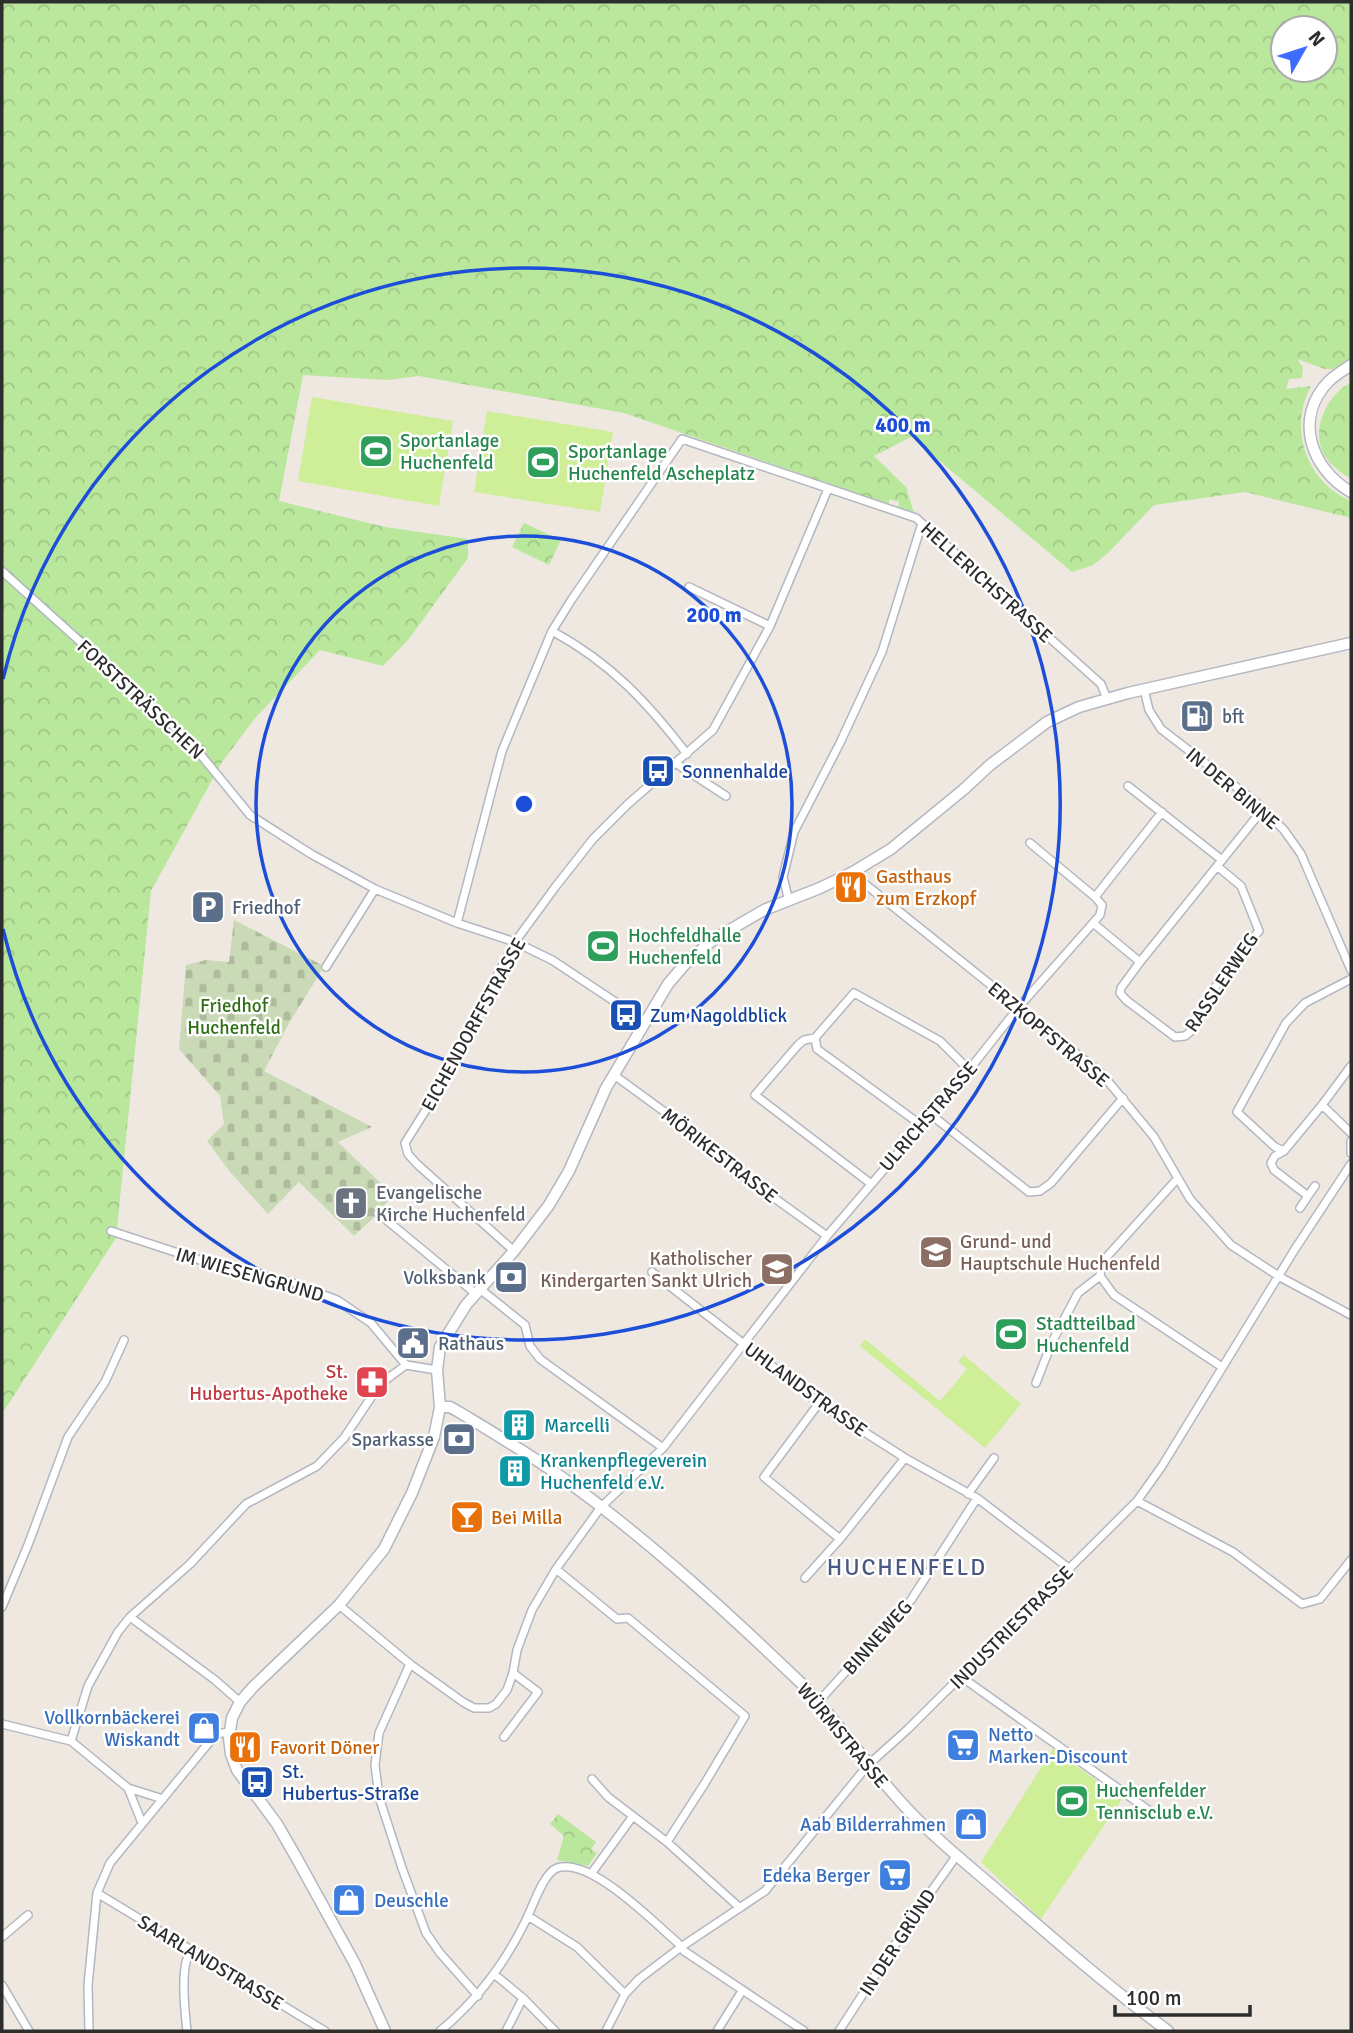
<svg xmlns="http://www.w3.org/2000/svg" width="1353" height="2033" font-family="Signika,sans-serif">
<defs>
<pattern id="forest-crowns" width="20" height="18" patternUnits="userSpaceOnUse" patternTransform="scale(1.75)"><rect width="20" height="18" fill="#b9e79b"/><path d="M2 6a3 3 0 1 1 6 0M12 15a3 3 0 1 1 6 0" fill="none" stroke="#9fc686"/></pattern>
<pattern id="cemetery-stones" width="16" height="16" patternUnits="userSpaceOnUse" patternTransform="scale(1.75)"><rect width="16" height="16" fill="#cadab6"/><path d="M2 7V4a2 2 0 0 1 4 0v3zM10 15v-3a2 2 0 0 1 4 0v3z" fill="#aebb9d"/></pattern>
</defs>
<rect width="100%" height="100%" fill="#efe8e0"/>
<path fill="url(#forest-crowns)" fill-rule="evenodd" d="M 2,2 L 1351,2 L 1351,359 L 1333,369 L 1325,369 L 1297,359 L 1303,367 L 1302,378 L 1289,379 L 1286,389 L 1311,386 C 1288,429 1306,482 1351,501 L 1351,518 L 1245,492 L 1154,505 L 1108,553 L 1093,565 L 1072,572 L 911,437 L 874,456 L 906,487 L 914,513 L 898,507 L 899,502 L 890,499 L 888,504 L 624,413 L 419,376 L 387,380 L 303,375 L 279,501 L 385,527 L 468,539 L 468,558 L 408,640 L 383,666 L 320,650 L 256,717 L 222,762 L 151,891 L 116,1238 L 2,1414 ZM 1283,28 L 1325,28 L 1325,70 L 1283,70 Z
M 1351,383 L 1351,479 C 1340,472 1330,465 1323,453 C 1311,429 1328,393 1351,383 Z
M 524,523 L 561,540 L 549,565 L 512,547 Z
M 558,1814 L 596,1842 L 591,1849 L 597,1853 L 588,1866 L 557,1860 L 564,1836 L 550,1824 Z"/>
<path fill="url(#cemetery-stones)" d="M 234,920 L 324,966 L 288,1025 L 264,1071 L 372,1127 L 338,1142 L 392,1194 L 380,1212 L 354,1236 L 299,1182 L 268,1214 L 230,1172 L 207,1141 L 224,1124 L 220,1096 L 179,1049 L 186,965 L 206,960 L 229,962 Z"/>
<path fill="#ceee97" d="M 312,397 L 453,421 L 439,506 L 298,481 Z
M 487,411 L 613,432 L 600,512 L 474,492 Z
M 865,1339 L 940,1401 L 967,1369 L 958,1361 L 964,1355 L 1021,1404 L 985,1448 L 860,1346 Z
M 1053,1749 L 1122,1799 L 1041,1919 L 981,1862 Z"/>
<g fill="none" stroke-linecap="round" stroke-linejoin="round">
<g stroke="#b3b7c1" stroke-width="10">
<path id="street" d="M 2,571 L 187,738 L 250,815 L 311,854 L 375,889
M 689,587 L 770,626
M 552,631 C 611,663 647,702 687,754
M 1144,689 L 1149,710 L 1161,729 L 1257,803 L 1284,830 L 1301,854 L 1351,970
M 677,764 L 726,796
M 1128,786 L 1222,860
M 1030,843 L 1095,897 L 1162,812
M 853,872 L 865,884 L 1102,1074 L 1154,1137 L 1190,1199 L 1231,1245 L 1280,1277 L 1351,1315
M 789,901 L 783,877 L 794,832 L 840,743 L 882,652 L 922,523
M 457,923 L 502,751 L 552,631 L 572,599 L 682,439 L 916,518 L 1101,684 L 1107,699
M 1093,923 L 1100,915 L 1102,905 L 1095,897
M 1140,962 L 1121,988 L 1120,993 L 1126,1000 L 1175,1037 L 1185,1036 L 1191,1031 L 1225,970 L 1259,931 L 1241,886 L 1217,866
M 326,967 L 375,889 L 457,923 L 515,942 L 552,960 L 644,1021
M 815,1038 L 817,1049 L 921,1125
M 1351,1066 L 1322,1105 L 1351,1133
M 614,1075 L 699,1137 L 730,1166 L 827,1236
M 930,1114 L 1029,1192 L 1040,1191 L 1051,1183 L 1123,1098
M 1351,1141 L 1351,1153
M 1284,1151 L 1275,1147 L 1237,1112 L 1286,1023 L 1305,1003 L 1351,979
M 1178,1178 L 1102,1262 L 1100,1276 L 1114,1295 L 1222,1367
M 870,1183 L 755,1095 L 798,1045 L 804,1040 L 815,1038 L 854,993 L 940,1041 L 969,1070
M 1308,1196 L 1315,1186
M 1300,1208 L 1308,1196 L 1274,1170 L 1271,1163 L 1275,1156 L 1284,1151 L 1322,1105
M 378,1213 L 476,1294
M 111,1231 L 224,1268 L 290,1282 L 337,1300 L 371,1323 L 406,1365
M 514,1251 L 417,1164 L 408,1154 L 405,1143 L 451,1070 L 480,1007 L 515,942 L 556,886 L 593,839 L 628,804 L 713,730 L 770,626 L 828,489
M 652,1272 L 819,1403 L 905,1458 L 977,1498 L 1070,1569
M 480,1289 L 525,1325 L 530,1346 L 540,1359 L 663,1448
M 1036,1383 L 1052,1342 L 1078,1293 L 1100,1276
M 819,1403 L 764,1477 L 840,1539
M 968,1494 L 994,1458
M 1137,1501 L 1233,1552 L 1302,1604 L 1320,1599 L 1351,1560
M 556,1569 L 617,1619 L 628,1618 L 745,1716 L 705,1783 L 667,1842
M 805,1578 L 840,1539 L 905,1458
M 339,1605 L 410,1664 L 463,1702 L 474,1708 L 489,1708 L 496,1704 L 507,1690 L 513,1673 L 517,1650 L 532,1610 L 556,1569 L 601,1507 L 663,1448 L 827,1236 L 969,1070 L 1018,1008 L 1093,923 L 1140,962 L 1263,809
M 2,1607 L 28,1545 L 68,1437 L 105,1382 L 124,1340
M 130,1617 L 215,1680 L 240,1702
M 410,1664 L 379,1733 L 375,1765 L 379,1797 L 402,1868 L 426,1933 L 440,1953 L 478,1996
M 960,1676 L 1154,1814
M 819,1701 L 911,1600 L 977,1498
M 2,1724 L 71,1741
M 504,1737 L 538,1692 L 513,1673
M 592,1779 L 608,1797 L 667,1842 L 740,1908
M 128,1788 L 142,1823
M 163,1799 L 128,1788 L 71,1741 L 88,1686 L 118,1632 L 130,1617 L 190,1564 L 246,1504 L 317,1466 L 344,1438 L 380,1384 L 406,1365 L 437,1370
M 591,1874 L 633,1816
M 97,1893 L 325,2031
M 528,1916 L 577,1947 L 625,1994
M 2,1937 L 28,1915
M 494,1974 L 523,1998 L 555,2031
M 2,1985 L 29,2031
M 89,2031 L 88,1985 L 97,1893 L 110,1863 L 216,1734 L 229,1732
M 187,2031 C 185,2013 179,1962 192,1949
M 440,2031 C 476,2001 504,1965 525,1922 C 532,1909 543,1873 557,1868 C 591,1857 653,1922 677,1942 L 684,1951 L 804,2031
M 506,2031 L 523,1998
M 606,2031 L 625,1994 L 639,1979 L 681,1947 L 765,1891 L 868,1765 L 908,1729 L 1137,1501 L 1162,1466 L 1295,1249 L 1351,1164
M 717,2031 L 742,1991
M 839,2031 L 911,1920 L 957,1855"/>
</g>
<g stroke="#b3b7c1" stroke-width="13">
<path id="secondary" d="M 1351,365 C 1344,370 1335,375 1329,381 C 1293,418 1311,469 1351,492
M 440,1407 L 450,1407 L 459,1412 C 497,1435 536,1458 571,1484 C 653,1544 729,1614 802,1684 C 841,1725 872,1773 912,1814 C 940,1843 973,1869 1004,1896 C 1057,1942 1111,1989 1168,2031
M 385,2031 L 355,1964 L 296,1857 L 277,1824 L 237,1770 L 231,1754 L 229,1738 L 232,1718 L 240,1702 L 253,1687 L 339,1605 L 384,1549 L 412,1493 L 434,1437 L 440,1407 L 437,1370 L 440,1347 L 466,1305 L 514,1251 L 549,1205 L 569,1171 L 606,1088 L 668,984 L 686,963 L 714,939 L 764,910 L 820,888 L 853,872 L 891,849 L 963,790 L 990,765 L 1047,722 L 1079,707 L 1128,693 L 1351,643"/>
</g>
<use href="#street" stroke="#fff" stroke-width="7"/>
<use href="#secondary" stroke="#fff" stroke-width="10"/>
</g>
<g fill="none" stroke="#1d4ed8" stroke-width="3.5">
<circle cx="524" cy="804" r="268"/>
<path d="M3 679A536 536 0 1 1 3 929"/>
</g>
<defs>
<g id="stadium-square" transform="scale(1.75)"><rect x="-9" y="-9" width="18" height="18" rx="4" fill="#2e9e5b" stroke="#fff"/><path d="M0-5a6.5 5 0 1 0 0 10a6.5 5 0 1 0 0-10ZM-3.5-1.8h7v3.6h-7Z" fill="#fff"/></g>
<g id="fuel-square" transform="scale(1.75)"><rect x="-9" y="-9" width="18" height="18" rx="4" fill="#5c6f8a" stroke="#fff"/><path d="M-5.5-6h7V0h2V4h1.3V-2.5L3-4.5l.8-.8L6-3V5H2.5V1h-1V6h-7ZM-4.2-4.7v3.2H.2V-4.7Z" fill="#fff"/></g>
<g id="bus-square" transform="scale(1.75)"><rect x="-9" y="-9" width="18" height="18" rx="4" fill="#1a4fb4" stroke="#fff"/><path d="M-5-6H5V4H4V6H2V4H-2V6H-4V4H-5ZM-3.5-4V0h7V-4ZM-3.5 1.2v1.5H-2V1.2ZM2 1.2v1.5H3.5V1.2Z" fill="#fff"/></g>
<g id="restaurant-square" transform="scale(1.75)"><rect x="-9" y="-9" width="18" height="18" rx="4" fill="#e8710a" stroke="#fff"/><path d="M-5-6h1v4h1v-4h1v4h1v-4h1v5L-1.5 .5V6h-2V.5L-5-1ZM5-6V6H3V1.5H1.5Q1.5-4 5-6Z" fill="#fff"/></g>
<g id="parking-square" transform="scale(1.75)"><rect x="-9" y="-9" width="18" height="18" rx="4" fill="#5c6f8a" stroke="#fff"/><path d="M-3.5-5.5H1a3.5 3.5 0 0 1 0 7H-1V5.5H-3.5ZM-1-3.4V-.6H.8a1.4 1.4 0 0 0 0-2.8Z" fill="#fff"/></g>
<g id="church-square" transform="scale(1.75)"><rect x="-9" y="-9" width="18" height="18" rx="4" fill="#6b7280" stroke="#fff"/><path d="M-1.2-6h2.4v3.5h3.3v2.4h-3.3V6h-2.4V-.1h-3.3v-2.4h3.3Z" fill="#fff"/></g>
<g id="school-square" transform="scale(1.75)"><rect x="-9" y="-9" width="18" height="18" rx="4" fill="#8d6e63" stroke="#fff"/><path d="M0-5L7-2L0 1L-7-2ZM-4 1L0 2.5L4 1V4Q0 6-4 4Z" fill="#fff"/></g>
<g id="bank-square" transform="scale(1.75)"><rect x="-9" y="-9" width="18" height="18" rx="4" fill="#5c6f8a" stroke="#fff"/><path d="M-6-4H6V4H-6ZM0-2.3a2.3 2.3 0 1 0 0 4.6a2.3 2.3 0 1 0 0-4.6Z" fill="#fff"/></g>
<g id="civic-square" transform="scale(1.75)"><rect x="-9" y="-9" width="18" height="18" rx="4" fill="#5c6f8a" stroke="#fff"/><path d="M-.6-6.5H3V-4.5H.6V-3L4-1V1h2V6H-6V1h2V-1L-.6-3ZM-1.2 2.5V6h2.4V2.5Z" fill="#fff"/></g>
<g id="pharmacy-square" transform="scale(1.75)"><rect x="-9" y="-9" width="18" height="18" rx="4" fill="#e0444e" stroke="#fff"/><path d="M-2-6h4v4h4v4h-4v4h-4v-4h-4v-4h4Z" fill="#fff"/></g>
<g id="building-square" transform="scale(1.75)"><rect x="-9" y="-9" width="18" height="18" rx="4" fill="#0f9aa8" stroke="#fff"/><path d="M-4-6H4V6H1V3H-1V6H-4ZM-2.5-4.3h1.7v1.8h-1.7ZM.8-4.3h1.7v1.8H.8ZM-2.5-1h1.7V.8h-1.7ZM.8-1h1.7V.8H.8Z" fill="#fff"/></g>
<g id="bar-square" transform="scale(1.75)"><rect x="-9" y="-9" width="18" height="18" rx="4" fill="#e8710a" stroke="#fff"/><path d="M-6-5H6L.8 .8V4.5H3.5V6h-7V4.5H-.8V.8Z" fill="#fff"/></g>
<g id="shop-square" transform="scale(1.75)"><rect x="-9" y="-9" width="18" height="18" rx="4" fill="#3f7fe0" stroke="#fff"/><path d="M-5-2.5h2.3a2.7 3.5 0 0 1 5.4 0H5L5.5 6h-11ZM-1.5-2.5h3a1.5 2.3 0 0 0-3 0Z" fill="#fff"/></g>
<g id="supermarket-square" transform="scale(1.75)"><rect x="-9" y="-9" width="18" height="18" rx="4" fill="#3f7fe0" stroke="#fff"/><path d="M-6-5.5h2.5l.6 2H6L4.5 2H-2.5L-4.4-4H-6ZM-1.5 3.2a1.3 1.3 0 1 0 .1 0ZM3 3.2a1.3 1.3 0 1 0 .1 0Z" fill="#fff"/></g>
</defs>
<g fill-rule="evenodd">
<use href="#stadium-square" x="376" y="451"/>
<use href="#stadium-square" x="543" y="462"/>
<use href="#fuel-square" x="1197" y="716"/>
<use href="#bus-square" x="658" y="771"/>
<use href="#restaurant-square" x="851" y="887"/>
<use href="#parking-square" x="208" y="907"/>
<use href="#stadium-square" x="603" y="946"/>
<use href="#bus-square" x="626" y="1015"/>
<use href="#church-square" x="351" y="1203"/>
<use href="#school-square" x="936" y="1252"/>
<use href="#school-square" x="777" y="1269"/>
<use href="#bank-square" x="511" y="1277"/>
<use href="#stadium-square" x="1011" y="1334"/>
<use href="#civic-square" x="413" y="1343"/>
<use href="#pharmacy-square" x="372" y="1382"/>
<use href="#building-square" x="519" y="1425"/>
<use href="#bank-square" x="459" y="1439"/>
<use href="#building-square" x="515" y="1471"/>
<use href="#bar-square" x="467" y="1517"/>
<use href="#shop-square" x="204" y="1728"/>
<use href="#supermarket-square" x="963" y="1745"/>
<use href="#restaurant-square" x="245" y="1747"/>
<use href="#bus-square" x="257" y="1782"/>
<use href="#stadium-square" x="1072" y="1801"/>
<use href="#shop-square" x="971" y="1824"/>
<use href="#supermarket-square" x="895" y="1875"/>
<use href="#shop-square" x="349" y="1900"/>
</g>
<g text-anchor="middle" stroke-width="5" stroke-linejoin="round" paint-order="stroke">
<g font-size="19" fill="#27864d" stroke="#fff" text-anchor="start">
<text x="400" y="447">Sportanlage<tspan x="400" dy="22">Huchenfeld</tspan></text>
<text x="568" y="458">Sportanlage<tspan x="568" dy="22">Huchenfeld Ascheplatz</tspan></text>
<text x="628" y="942">Hochfeldhalle<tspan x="628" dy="22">Huchenfeld</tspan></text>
<text x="1036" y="1330">Stadtteilbad<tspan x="1036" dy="22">Huchenfeld</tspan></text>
<text x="1096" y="1797">Huchenfelder<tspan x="1096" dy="22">Tennisclub e.V.</tspan></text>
</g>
<g font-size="19" fill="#2d2d2d" stroke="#fff">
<text transform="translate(987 582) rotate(42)" y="7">HELLERICHSTRASSE</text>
<text transform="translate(141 699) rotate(43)" y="7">FORSTSTRÄSSCHEN</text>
<text transform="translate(1233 788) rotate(40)" y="7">IN DER BINNE</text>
<text transform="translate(1221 982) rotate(-56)" y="7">RASSLERWEG</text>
<text transform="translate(473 1024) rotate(-61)" y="7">EICHENDORFFSTRASSE</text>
<text transform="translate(1049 1034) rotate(40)" y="7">ERZKOPFSTRASSE</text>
<text transform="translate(928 1116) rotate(-49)" y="7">ULRICHSTRASSE</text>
<text transform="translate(720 1155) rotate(38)" y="7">MÖRIKESTRASSE</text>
<text transform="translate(250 1274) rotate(16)" y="7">IM WIESENGRUND</text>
<text transform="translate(806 1389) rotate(36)" y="7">UHLANDSTRASSE</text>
<text transform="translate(1011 1627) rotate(-45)" y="7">INDUSTRIESTRASSE</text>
<text transform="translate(877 1637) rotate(-48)" y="7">BINNEWEG</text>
<text transform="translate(843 1735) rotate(50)" y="7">WÜRMSTRASSE</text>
<text transform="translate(897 1942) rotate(-57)" y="7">IN DER GRÜND</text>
<text transform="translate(211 1962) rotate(31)" y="7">SAARLANDSTRASSE</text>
</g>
<g font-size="19" fill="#4e5e75" stroke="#fff" text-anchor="start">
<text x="1222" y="723">bft</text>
<text x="232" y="914">Friedhof</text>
<text x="486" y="1284" text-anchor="end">Volksbank</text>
<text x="438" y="1350">Rathaus</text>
<text x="434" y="1446" text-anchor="end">Sparkasse</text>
</g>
<g font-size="19" fill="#164399" stroke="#fff" text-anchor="start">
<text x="682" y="778">Sonnenhalde</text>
<text x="650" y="1022">Zum Nagoldblick</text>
<text x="282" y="1778">St.<tspan x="282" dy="22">Hubertus-Straße</tspan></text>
</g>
<g font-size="19" fill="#c56008" stroke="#fff" text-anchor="start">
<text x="876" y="883">Gasthaus<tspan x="876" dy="22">zum Erzkopf</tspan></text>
<text x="491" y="1524">Bei Milla</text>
<text x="270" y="1754">Favorit Döner</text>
</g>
<g font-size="19" fill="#306f18" stroke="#fff">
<text x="234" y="1012">Friedhof<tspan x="234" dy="22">Huchenfeld</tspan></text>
</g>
<g font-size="19" fill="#5b616d" stroke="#fff" text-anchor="start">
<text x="376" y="1199">Evangelische<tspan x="376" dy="22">Kirche Huchenfeld</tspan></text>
</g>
<g font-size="19" fill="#785e54" stroke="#fff" text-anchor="start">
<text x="960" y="1248">Grund- und<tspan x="960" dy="22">Hauptschule Huchenfeld</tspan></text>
<text x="752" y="1265" text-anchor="end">Katholischer<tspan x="752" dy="22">Kindergarten Sankt Ulrich</tspan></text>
</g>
<g font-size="19" fill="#be3a42" stroke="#fff" text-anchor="end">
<text x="348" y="1378">St.<tspan x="348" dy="22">Hubertus-Apotheke</tspan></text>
</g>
<g font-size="19" fill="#0d838f" stroke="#fff" text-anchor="start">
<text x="544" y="1432">Marcelli</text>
<text x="540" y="1467">Krankenpflegeverein<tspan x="540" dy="22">Huchenfeld e.V.</tspan></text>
</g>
<g font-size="19" fill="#366cbe" stroke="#fff" text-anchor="end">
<text x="180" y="1724">Vollkornbäckerei<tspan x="180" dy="22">Wiskandt</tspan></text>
<text x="988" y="1741" text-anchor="start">Netto<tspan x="988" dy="22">Marken-Discount</tspan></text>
<text x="946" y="1831">Aab Bilderrahmen</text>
<text x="870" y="1882">Edeka Berger</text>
<text x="374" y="1907" text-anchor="start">Deuschle</text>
</g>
<g font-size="23" letter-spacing="2" fill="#4b5881" stroke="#fff">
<text x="907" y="1575">HUCHENFELD</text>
</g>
</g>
<circle cx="524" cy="804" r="10" fill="#1d4ed8" stroke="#fff" stroke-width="3.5"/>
<g font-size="21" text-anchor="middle" font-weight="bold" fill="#1d4ed8" stroke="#fff" stroke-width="5" stroke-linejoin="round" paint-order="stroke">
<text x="903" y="432">400 m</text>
<text x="714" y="622">200 m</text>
</g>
<rect width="1353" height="2033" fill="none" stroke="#2d2d2d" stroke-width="7"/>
<g transform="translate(1304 49) rotate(51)"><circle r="33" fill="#ffffff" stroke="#ababab" stroke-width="2"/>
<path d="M0-5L12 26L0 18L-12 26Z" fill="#3d6dff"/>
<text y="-10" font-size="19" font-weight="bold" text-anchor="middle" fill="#2d2d2d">N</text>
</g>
<path d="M1115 2005v10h135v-10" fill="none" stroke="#2d2d2d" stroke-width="3.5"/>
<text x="1126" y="2005" font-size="21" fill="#2d2d2d" stroke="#ffffff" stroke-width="5" paint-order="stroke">100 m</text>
</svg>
